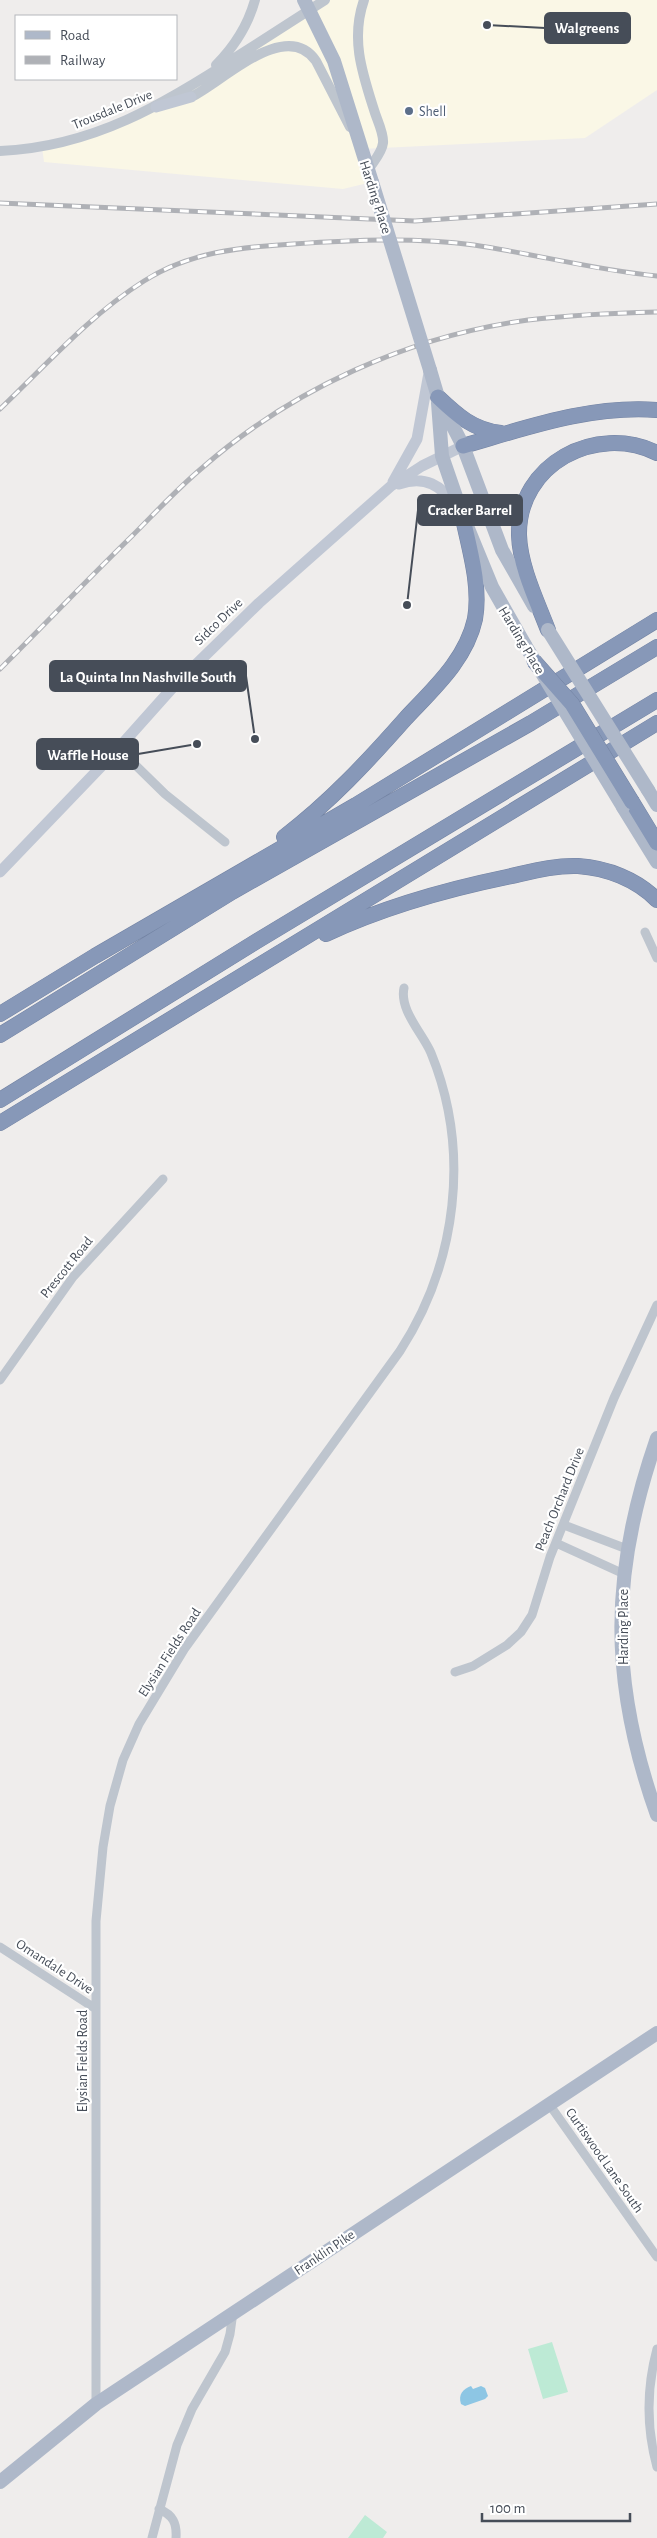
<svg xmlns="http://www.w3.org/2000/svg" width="657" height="2538" font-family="'Alegreya Sans',sans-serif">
<rect width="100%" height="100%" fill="#efedec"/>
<path fill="#faf7e6" d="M 325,0 L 657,0 L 657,90 L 585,138 L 361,149 L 372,182 L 343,189 L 44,162 L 42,147 L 122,123 Z"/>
<path fill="#bdead5" d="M 552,2342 L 568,2392 L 543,2399 L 528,2349 Z
M 365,2515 L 387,2532 L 383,2538 L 348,2538 Z"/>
<path fill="#8dc6e4" d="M 471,2386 L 473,2389 L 481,2386 L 485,2388 L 488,2396 L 485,2399 L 465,2406 L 461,2404 C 458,2394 463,2389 471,2386 Z"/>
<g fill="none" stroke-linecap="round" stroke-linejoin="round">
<g stroke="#7383a3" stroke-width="16">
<path id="motorway" d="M 438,397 C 457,415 473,430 501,433
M 463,446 C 526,428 590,405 657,410
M 548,630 C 537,601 520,567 519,535 C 518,464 596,423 657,453
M 632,802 L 657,843
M 284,837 C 330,802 368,761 406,718 C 433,689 466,660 475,619 C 481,585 469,548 462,514
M 326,934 C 384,907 444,890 507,877 C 530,872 554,865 578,866 C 607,868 636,879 657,900
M 0,1014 L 95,956 L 356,805 L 657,620
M 0,1035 L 232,892 L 531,723 L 657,647
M 0,1100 L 257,941 L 657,700
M 0,1123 L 657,723"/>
</g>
<path stroke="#bec5ce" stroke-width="9" d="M 118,748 L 165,794 L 225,842
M 645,932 L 657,958
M 0,1380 L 73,1277 L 163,1179
M 564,1525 L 627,1549
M 556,1543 L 624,1574
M 455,1672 L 473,1666 L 507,1645 L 521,1632 L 532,1615 L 550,1557 L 614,1398 L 657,1305
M 0,1947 L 96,2009
M 549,2104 L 657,2257
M 657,2349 C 646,2390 646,2427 657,2467
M 96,2404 L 96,1921 L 103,1847 L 110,1806 L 123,1760 L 139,1724 L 185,1648 L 400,1351 C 457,1263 471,1151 431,1053 C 423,1034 399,1010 404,988
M 159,2509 C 173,2515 177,2523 176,2538
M 152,2538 L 177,2445 L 192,2409 L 225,2352 L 230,2334 L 233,2312"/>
<path stroke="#bec5ce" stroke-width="10" d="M 364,0 C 350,40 363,75 375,113 C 378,122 384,134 383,143 C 382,153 373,162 368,170
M 216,65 C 234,47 248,25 255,0
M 191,97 C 221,83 286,17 316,61 L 350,127
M 0,151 C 93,147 165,104 241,54 C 269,36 297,18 325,0"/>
<path stroke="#c0c7d4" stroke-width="11" d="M 156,107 L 191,97
M 393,482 L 417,439 L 429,373
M 399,484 C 425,475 441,485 457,507
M 0,872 L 116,751 L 174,686 L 259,603 L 391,486 L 422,466 L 463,446"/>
<path stroke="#aeb8c9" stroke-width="14" d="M 304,0 L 334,61 L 372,182
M 430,370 L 438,397 L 463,446 L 502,550 L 534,606
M 438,403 L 442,456 L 462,514 L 492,587 L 525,645
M 648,790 L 657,805
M 623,807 L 657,862
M 657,1438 C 610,1573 609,1680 657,1815
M 0,2482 L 96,2404 L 657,2033"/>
<use href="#motorway" stroke="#8798b8" stroke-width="15"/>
<g stroke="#afb1b6" stroke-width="5">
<path id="rail" d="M 0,203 L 415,221 L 657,204
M 0,409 C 46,365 90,315 144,281 C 189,252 241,247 293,244 C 354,240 413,237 474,245 C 535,254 595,270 657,276
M 0,669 C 44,625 87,580 132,536 C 155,513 177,489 202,468 C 292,389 409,336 528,320 C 571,315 614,313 657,312"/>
</g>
<use href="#rail" stroke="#fff" stroke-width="3" stroke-dasharray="9" stroke-linecap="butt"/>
<g stroke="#7383a3" stroke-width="16" stroke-linecap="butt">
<path id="motorway-bridge" d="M 534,661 L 572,704 L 632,802"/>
</g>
<path stroke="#aeb8c9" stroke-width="14" d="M 372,182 L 430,370
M 548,630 L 648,790
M 525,645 L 623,807"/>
<use href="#motorway-bridge" stroke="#8798b8" stroke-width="15"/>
</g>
<circle fill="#5c6f8a" stroke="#fff" stroke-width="2" cx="409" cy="111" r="5"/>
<g text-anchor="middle" stroke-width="4.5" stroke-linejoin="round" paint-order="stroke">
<g font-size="14" fill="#464d58" stroke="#fff">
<text transform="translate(112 109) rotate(-22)" y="5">Trousdale Drive</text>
<text transform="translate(376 197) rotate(72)" y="5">Harding Place</text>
<text transform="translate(218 621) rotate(-44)" y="5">Sidco Drive</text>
<text transform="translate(522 640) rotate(59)" y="5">Harding Place</text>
<text transform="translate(66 1267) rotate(-51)" y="5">Prescott Road</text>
<text transform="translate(559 1499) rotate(-68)" y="5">Peach Orchard Drive</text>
<text transform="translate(623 1627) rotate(-90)" y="5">Harding Place</text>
<text transform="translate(169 1652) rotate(-57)" y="5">Elysian Fields Road</text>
<text transform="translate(55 1966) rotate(33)" y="5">Omandale Drive</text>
<text transform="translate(82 2061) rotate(-90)" y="5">Elysian Fields Road</text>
<text transform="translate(605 2160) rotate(55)" y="5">Curtiswood Lane South</text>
<text transform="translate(324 2252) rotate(-34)" y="5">Franklin Pike</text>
</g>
<g font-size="14" fill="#4e5e75" stroke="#fff" text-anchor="start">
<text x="419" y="116">Shell</text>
</g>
</g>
<path fill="none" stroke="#464d58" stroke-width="2" d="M487 25L545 28M407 605L418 510M255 739L246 676M197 744L138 754"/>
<g fill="#464d58" stroke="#fff" stroke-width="2">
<circle cx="487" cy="25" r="5"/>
<circle cx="407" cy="605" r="5"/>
<circle cx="255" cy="739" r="5"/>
<circle cx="197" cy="744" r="5"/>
</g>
<g fill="#464d58" stroke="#464d58" stroke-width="2">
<rect x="545" y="13" width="85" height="30" rx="5"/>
<rect x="418" y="495" width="104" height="30" rx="5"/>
<rect x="50" y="661" width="196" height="30" rx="5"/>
<rect x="37" y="739" width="101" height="30" rx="5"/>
</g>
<g font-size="15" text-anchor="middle" font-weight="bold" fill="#fff">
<text x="587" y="33">Walgreens</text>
<text x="470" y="515">Cracker Barrel</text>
<text x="148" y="682">La Quinta Inn Nashville South</text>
<text x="88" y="760">Waffle House</text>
</g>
<rect x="15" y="15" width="162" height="65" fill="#ffffff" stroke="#b5b8bc"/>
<rect x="25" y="31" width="25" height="8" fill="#aeb8c9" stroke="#b5b8bc"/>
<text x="60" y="40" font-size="15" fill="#464d58">Road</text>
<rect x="25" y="56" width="25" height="8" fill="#afb1b6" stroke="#b5b8bc"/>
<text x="60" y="65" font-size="15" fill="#464d58">Railway</text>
<path d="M482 2513v8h148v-8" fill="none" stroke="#464d58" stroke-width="2.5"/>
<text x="490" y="2513" font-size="15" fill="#464d58" stroke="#ffffff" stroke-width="4" paint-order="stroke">100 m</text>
</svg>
